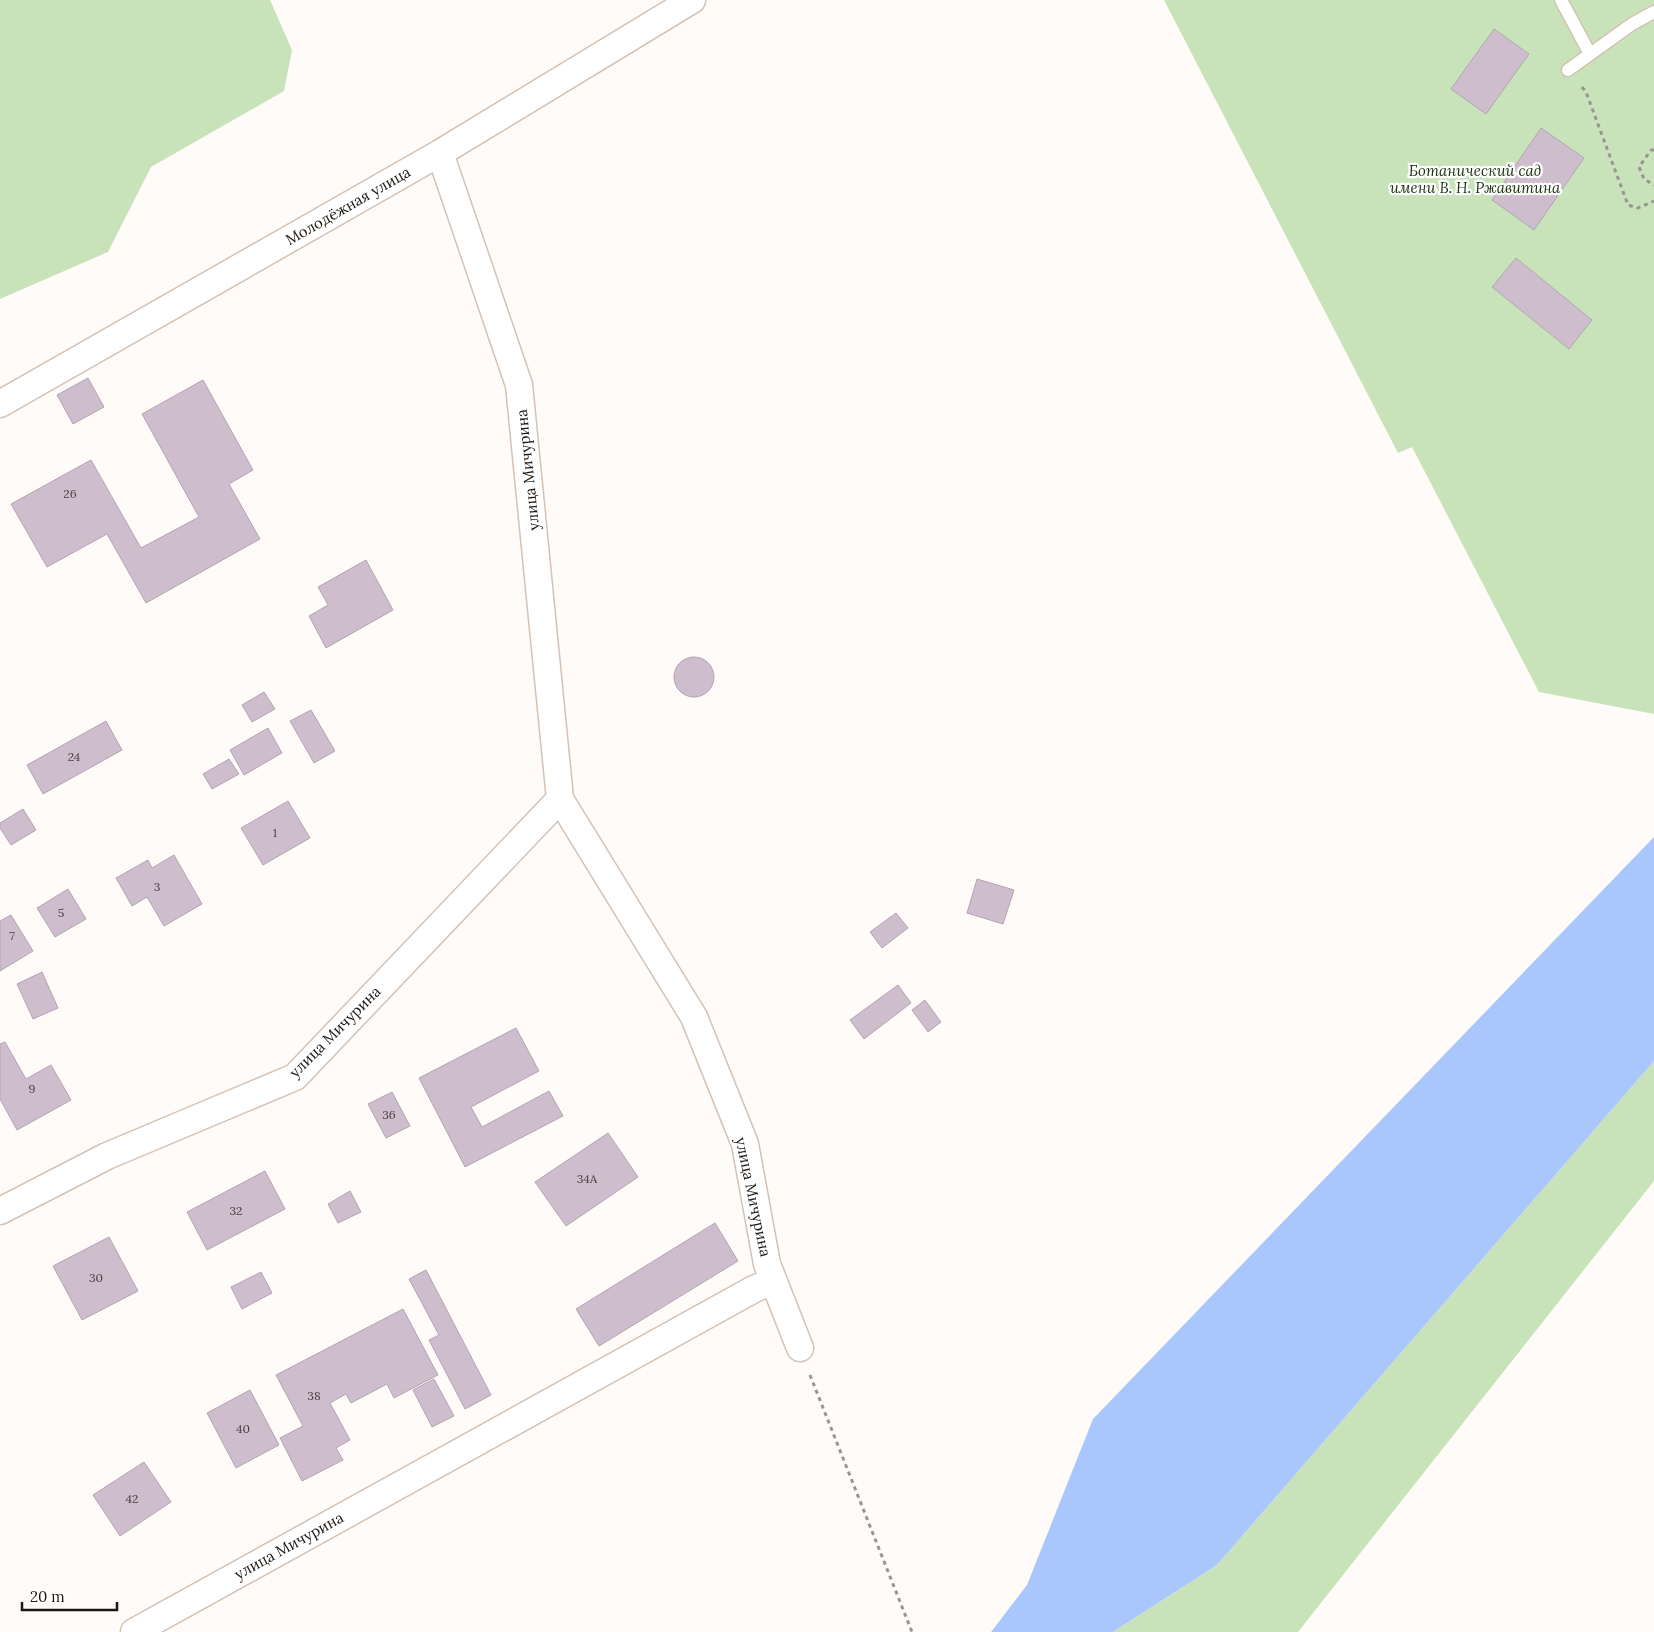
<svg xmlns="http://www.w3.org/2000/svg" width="1654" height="1632" font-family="Lora,serif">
<rect width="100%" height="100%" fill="#fffbf8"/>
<path fill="#c8e3ba" d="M 0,0 L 270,0 L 292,50 L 284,91 L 151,167 L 108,252 L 0,299 Z
M 1164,0 L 1654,0 L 1654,714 L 1539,692 L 1412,447 L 1398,453 Z
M 1654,1061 L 1654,1181 L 1298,1632 L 1113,1632 L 1217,1565 Z"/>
<path fill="#aac7fd" d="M 1654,837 L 1654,1061 L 1217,1565 L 1113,1632 L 991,1632 L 1027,1585 L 1093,1419 Z"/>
<path fill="#cebecd" stroke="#b4a4b2" d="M 1494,29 L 1529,54 L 1486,114 L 1451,89 Z
M 1541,128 L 1584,158 L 1534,230 L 1492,200 Z
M 1516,258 L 1592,320 L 1569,349 L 1492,287 Z
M 88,378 L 104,407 L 73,424 L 57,395 Z
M 203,380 L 253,470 L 229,484 L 260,539 L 146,603 L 107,534 L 47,567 L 11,504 L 91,460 L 141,548 L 199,517 L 142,414 Z
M 366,560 L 393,610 L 326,648 L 309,616 L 328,605 L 318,587 Z
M674 677a20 20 0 1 1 40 0a20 20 0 1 1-40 0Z
M 264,692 L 275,709 L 252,722 L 242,705 Z
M 311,710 L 335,751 L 314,763 L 290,721 Z
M 106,721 L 122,750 L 43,794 L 27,765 Z
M 268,728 L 282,753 L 244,775 L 230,750 Z
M 229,759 L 239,774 L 212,789 L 203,774 Z
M 288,801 L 310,838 L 263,865 L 241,828 Z
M 23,809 L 36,830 L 11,845 L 0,828 L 0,823 Z
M 174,855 L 202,904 L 164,926 L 147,897 L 132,906 L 116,878 L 148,860 L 152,868 Z
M 977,879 L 1014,890 L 1003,924 L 967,913 Z
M 68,889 L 86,919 L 55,937 L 37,908 Z
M 896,913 L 908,928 L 882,948 L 870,932 Z
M 11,915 L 33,951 L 0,971 L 0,921 Z
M 42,972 L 58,1008 L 33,1019 L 17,984 Z
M 898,985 L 911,1003 L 864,1039 L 850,1020 Z
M 925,1000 L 941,1022 L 928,1032 L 912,1010 Z
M 516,1028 L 539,1071 L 471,1107 L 482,1127 L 549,1091 L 563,1116 L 465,1167 L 419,1078 Z
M 5,1042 L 26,1079 L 51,1065 L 71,1100 L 17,1130 L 0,1099 L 0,1044 Z
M 392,1092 L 410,1126 L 386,1138 L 368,1104 Z
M 608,1133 L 638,1177 L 566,1226 L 535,1182 Z
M 265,1171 L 285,1209 L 207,1250 L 187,1212 Z
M 350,1191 L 361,1212 L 338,1223 L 328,1204 Z
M 715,1223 L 738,1261 L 599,1346 L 576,1309 Z
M 109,1237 L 138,1291 L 82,1320 L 53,1266 Z
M 426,1270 L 491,1395 L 465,1409 L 429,1340 L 439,1335 L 409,1279 Z
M 261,1272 L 272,1293 L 242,1309 L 231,1287 Z
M 403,1309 L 438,1375 L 394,1398 L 387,1384 L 351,1403 L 346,1394 L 330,1403 L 350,1440 L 336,1448 L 343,1460 L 302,1481 L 280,1438 L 303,1426 L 276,1375 Z
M 434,1379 L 454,1416 L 432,1427 L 413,1390 Z
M 250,1390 L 279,1445 L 236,1468 L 207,1413 Z
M 144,1462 L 171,1502 L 120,1536 L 93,1495 Z"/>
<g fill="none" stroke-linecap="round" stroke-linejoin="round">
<g stroke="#d4c2b5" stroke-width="15">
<path id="service" d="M 1561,0 L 1590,54
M 1568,70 L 1632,24 L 1654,12"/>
</g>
<g stroke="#d4c2b5" stroke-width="29">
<path id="minor" d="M 0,404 L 440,153 L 692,0
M 560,799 L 694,1017 L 745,1144 L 767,1264 L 800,1348
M 0,1211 L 107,1156 L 295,1077 L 560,799 L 519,385 L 440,153
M 134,1632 L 754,1289 L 773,1281"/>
</g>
<path stroke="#9a9591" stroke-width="3" stroke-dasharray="4 4" stroke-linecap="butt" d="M 1582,87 L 1586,92 L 1628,205 L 1638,208 L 1654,201
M 1654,150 L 1651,150 L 1639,167 L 1644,179 L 1654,185
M 810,1375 L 912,1632"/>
<use href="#service" stroke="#fff" stroke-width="12"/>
<use href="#minor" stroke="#fff" stroke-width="26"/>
</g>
<g text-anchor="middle" stroke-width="4.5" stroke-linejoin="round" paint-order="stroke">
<g font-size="12" fill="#494141">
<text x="70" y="498">26</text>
<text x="74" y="761">24</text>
<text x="275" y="837">1</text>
<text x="157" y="891">3</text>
<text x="61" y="917">5</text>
<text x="12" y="940">7</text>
<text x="32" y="1093">9</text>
<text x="389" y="1119">36</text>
<text x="587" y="1183">34А</text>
<text x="236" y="1215">32</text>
<text x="96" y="1282">30</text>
<text x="314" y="1400">38</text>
<text x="243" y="1433">40</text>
<text x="132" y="1503">42</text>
</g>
<g font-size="15" font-style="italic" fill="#19300a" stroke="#fff">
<text x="1475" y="176">Ботанический сад<tspan x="1475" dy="17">имени В. Н. Ржавитина</tspan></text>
</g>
<g font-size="15" fill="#1d1712" stroke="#fff">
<text transform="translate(348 206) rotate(-30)" y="5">Молодёжная улица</text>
<text transform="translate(528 470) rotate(-96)" y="5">улица Мичурина</text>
<text transform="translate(335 1032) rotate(-45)" y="5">улица Мичурина</text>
<text transform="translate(753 1197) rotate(78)" y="5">улица Мичурина</text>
<text transform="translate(289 1546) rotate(-29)" y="5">улица Мичурина</text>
</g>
</g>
<path d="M22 1602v8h95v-8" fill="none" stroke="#1d1712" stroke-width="2.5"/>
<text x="30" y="1602" font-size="15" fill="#1d1712" stroke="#ffffff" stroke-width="4" paint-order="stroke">20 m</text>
</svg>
